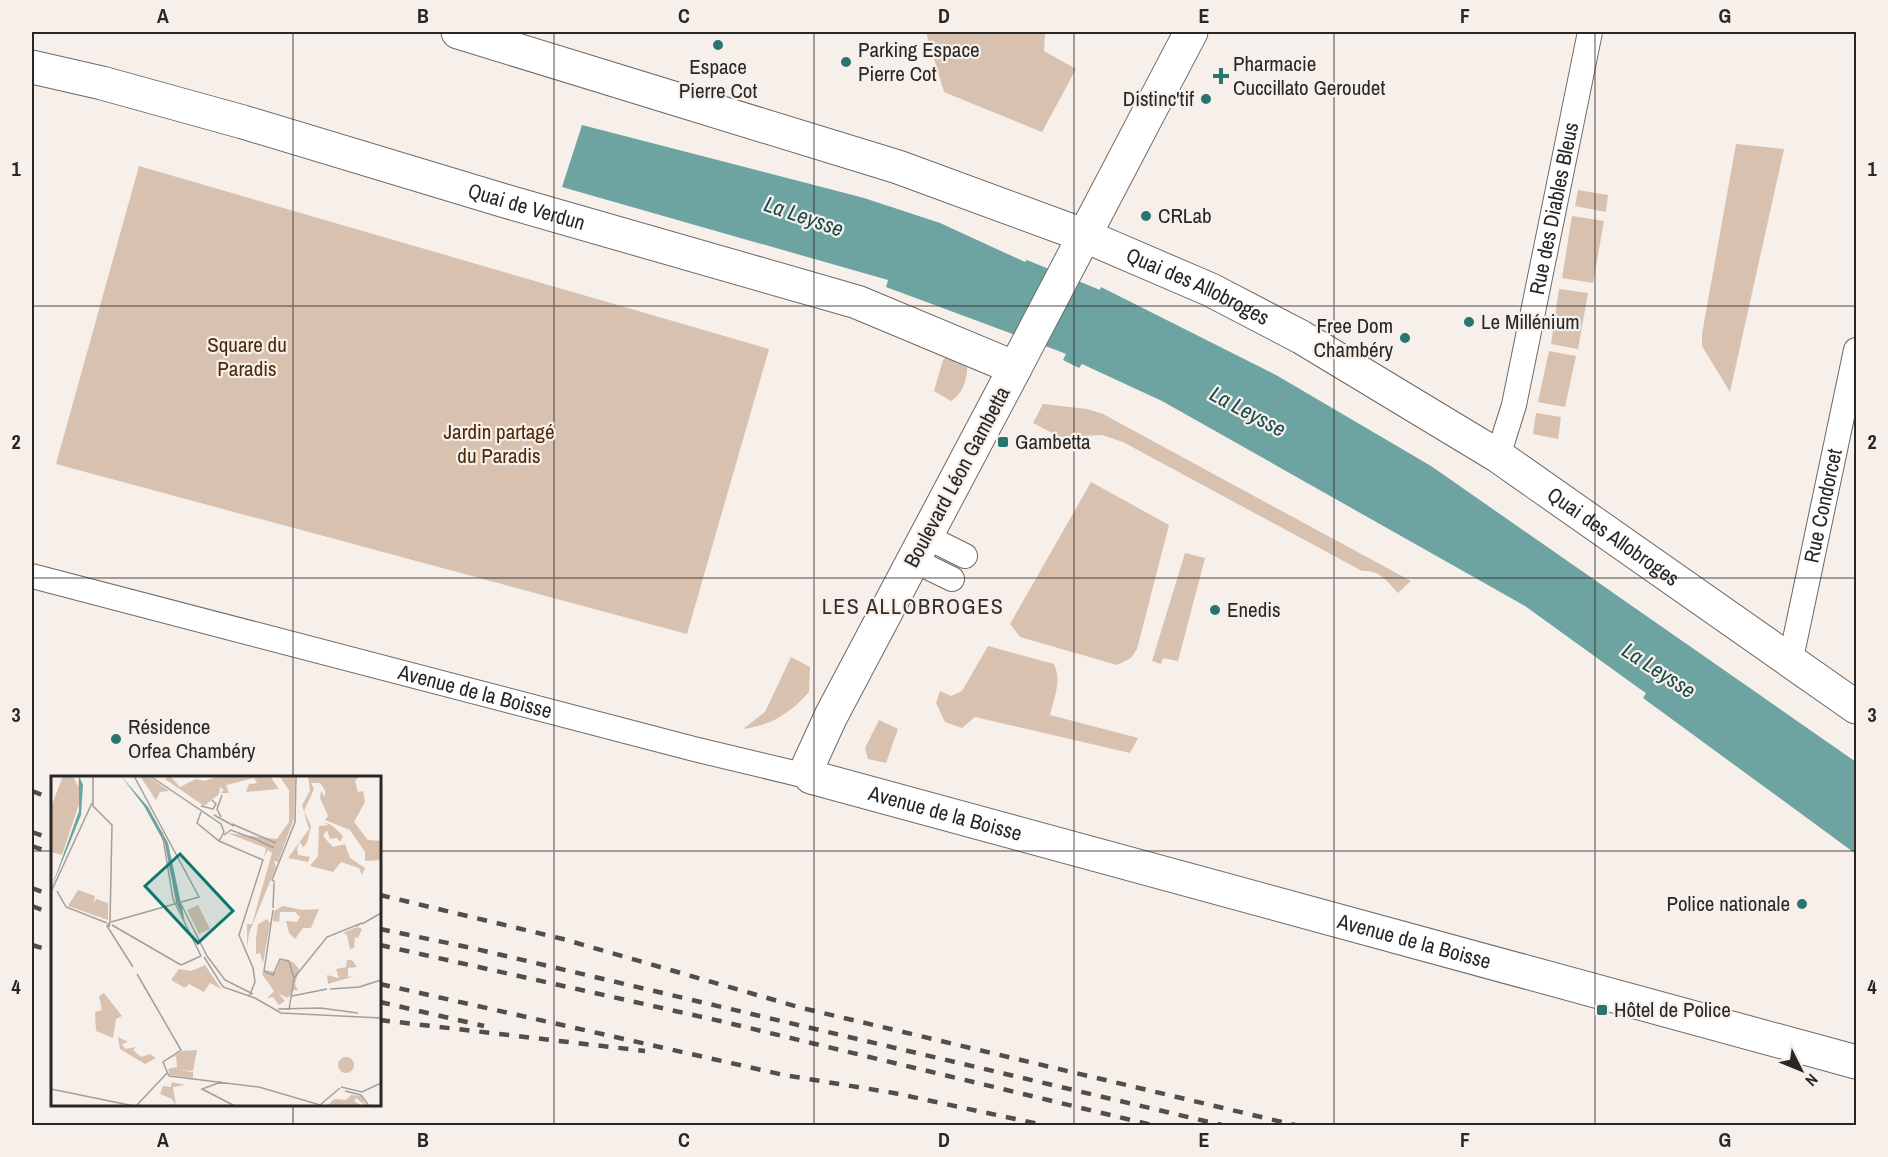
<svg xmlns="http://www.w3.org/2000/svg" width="1888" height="1157" font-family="'Archivo Narrow',sans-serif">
<rect width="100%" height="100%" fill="#f6efea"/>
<path fill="#d9c1b0" d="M 926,32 L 1045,32 L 1044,51 L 1076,69 L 1042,132 L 944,92 Z
M 1736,144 L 1784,149 L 1730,392 L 1702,346 L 1702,334 Z
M 139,166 L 769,349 L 687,634 L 56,464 Z
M 1578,190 L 1608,195 L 1606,212 L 1575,206 Z
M 1572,216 L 1604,221 L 1593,283 L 1562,278 Z
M 1559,289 L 1588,293 L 1578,349 L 1551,344 Z
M 1549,351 L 1576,356 L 1565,407 L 1538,402 Z
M 948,355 L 967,366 C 968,378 962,395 951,401 L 934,391 L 943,360 Z
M 1043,404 L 1087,409 L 1103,414 L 1411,581 L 1398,593 C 1386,580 1380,570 1362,571 L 1123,442 L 1102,435 L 1060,437 L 1033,423 Z
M 1536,413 L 1561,417 L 1558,439 L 1533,434 Z
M 1091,482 L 1169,525 L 1137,649 L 1131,658 L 1117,665 L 1020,637 L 1010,624 Z
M 1185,553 L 1205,558 L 1178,661 L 1163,658 L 1161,664 L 1152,661 Z
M 988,646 L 1054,664 C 1062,681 1054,698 1050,715 L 1138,738 L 1130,753 L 975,717 L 962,728 L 945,722 L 936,703 L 940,691 L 951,696 L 962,691 Z
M 791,657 L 810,667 L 809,692 C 789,714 772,725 743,729 L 765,712 Z
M 879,720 L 898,729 L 886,763 L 868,759 L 865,748 Z"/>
<path fill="#6da3a1" d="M 582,125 L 864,198 L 940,223 L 1025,262 L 1027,260 L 1100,290 L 1101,287 L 1276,375 L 1431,466 L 1856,762 L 1856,854 L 1643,698 L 1646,693 L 1640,689 L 1525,606 L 1162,401 L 1082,364 L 1079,368 L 1063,360 L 1066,354 L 1056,350 L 886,287 L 888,280 L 562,187 Z"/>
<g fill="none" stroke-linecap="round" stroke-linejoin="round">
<g stroke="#6e6864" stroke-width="26">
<g id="minor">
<path id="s1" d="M 1498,456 L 1514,405 L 1590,32"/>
<path d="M 925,536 L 965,556"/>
<path d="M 913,560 L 952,579"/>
<path id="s2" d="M 32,576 L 694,749 L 811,777"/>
<path id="s3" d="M 1784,658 L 1793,649 L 1856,350"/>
</g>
</g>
<g stroke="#6e6864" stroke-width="35">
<path id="secondary" d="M 1015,368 L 1191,32"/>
</g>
<g stroke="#6e6864" stroke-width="35">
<g id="primary">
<path id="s4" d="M 458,32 L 898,167 L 1083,235 L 1211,290 L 1301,337 L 1498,456 L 1856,707"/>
<path id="s5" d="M 32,67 L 102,83 L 243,122 L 505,201 L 857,302 L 1015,368 L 831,716 L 809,764 L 811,777 L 1856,1062"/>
</g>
</g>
<use href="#minor" stroke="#fff" stroke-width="24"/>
<use href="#secondary" stroke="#fff" stroke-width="33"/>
<use href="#primary" stroke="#fff" stroke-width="33"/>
<path stroke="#514e4b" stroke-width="4.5" stroke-dasharray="10 10" stroke-linecap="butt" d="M 32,791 L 52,799
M 32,832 L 52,839
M 32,846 L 52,853
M 32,888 L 52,896
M 380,895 L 563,939 L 802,1008 L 1299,1126
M 32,906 L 52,914
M 380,929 L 472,948 L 1226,1126
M 32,945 L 52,951
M 380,945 L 720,1021 L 1156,1126
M 380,984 L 784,1075 L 894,1093 L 1048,1126
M 380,1002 L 484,1026
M 380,1020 L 645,1051"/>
</g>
<path fill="none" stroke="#292725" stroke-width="1.5" stroke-opacity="0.55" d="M 293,32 L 293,778M 554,32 L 554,1126M 814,32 L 814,1126M 1074,32 L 1074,1126M 1334,32 L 1334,1126M 1595,32 L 1595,1126M 32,306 L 1856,306M 32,578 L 1856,578M 32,851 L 52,851M 380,851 L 1856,851M 293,1104 L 293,1126"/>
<g fill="#297371" stroke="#f6efea" stroke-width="2">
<circle cx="718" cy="45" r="6"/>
<circle cx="846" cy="62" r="6"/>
<path d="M1218 67h6v6h6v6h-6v6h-6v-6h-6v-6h6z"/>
<circle cx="1206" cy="99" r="6"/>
<circle cx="1146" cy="216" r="6"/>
<circle cx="1469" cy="322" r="6"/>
<circle cx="1405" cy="338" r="6"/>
<rect x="997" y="436" width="12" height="12" rx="3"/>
<circle cx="1215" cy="610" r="6"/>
<circle cx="116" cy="739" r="6"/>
<circle cx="1802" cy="904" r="6"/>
<rect x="1596" y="1004" width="12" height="12" rx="3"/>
</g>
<g text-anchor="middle" stroke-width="4.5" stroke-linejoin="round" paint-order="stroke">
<g font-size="21" fill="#292725" stroke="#f6efea" text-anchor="start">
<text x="858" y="57">Parking Espace<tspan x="858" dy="24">Pierre Cot</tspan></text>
<text x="1233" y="71">Pharmacie<tspan x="1233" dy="24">Cuccillato Geroudet</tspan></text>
<text x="718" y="74" text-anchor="middle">Espace<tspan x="718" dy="24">Pierre Cot</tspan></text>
<text x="1194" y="106" text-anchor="end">Distinc'tif</text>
<text x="1158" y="223">CRLab</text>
<text x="1481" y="329">Le Millénium</text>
<text x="1393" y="333" text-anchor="end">Free Dom<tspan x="1393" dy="24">Chambéry</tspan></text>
<text x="1015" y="449">Gambetta</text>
<text x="1227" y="617">Enedis</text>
<text x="128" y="734">Résidence<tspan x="128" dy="24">Orfea Chambéry</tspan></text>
<text x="1790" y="911" text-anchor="end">Police nationale</text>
<text x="1614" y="1017">Hôtel de Police</text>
</g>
<g font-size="21" fill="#292725" stroke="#f6efea">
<text dy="7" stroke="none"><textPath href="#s5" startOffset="514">Quai de Verdun</textPath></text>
<text dy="7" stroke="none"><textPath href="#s1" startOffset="254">Rue des Diables Bleus</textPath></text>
<text dy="7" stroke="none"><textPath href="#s4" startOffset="783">Quai des Allobroges</textPath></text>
<text transform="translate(957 477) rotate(-62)" y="7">Boulevard Léon Gambetta</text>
<text dy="7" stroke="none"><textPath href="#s3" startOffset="159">Rue Condorcet</textPath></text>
<text dy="7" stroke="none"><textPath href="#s4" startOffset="1269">Quai des Allobroges</textPath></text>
<text dy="7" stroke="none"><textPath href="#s2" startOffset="458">Avenue de la Boisse</textPath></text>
<text dy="7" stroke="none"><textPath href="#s5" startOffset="1628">Avenue de la Boisse</textPath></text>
<text dy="7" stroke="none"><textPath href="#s5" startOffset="2114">Avenue de la Boisse</textPath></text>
</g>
<g font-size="21" fill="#4e2907" stroke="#f6efea">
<text x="247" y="352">Square du<tspan x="247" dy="24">Paradis</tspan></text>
<text x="499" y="439">Jardin partagé<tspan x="499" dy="24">du Paradis</tspan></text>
</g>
<g font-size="22" font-style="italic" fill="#1a4b4a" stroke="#f6efea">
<text transform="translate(804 216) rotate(19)" y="8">La Leysse</text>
<text transform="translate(1248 411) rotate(28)" y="8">La Leysse</text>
<text transform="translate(1659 670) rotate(33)" y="8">La Leysse</text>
</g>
<g font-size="22" letter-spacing="1.5" fill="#342f2c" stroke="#f6efea">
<text x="913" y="614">LES ALLOBROGES</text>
</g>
</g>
<g transform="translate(51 776)">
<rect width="330" height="330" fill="#f6efea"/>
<path d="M 12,0 L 22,0 L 27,11 L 28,0 L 30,22 L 11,79 L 0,76 L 0,31 ZM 89,0 L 97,0 L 118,15 L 109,16 L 105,24 ZM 119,0 L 129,11 L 145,3 L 153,5 L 169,0 L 219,0 L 228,13 L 195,16 L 198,8 L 206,7 L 203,2 L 175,9 L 178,17 L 169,17 L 173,14 L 169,11 L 168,18 L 153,30 L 114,3 ZM 244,0 L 243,42 L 227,86 L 223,85 L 225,91 L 198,157 L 196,172 L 196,148 L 201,148 L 221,77 L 217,74 L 213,81 L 215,72 L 176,57 L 226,63 L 238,46 L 238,14 L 229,1 ZM 257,0 L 308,0 L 304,5 L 307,16 L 312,15 L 314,26 L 303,46 L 317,64 L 330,65 L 330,84 L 314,85 L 314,76 L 299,54 L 274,44 L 277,40 L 269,22 L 270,15 L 274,21 L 274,14 L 269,7 L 260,7 L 263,13 L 253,35 L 260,50 L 256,67 L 252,71 L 249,66 L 246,72 L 247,79 L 259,81 L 257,86 L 237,82 L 258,53 L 251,29 L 259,15 ZM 271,46 L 278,48 L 283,51 L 292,60 L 289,66 L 286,62 L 279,63 L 276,54 L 272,60 L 282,71 L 294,68 L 299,82 L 314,92 L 311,99 L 308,92 L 290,86 L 282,96 L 259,90 L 267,80 L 268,50 L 278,49 ZM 27,114 L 44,120 L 42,127 L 45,123 L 57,127 L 57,144 L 17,130 ZM 147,129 L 159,153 L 148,158 L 136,134 ZM 232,130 L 252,134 L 268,133 L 260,152 L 252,152 L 244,163 L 238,157 L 235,145 L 246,146 L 249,141 L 244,136 L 229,136 L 228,146 L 222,145 L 223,135 ZM 216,143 L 219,147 L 212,187 L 209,177 L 205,178 L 205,163 L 207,148 ZM 306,151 L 311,153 L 307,162 L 304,161 L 303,172 L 299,173 L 296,159 L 292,157 ZM 229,184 L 242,186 L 248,193 L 244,208 L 247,215 L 243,214 L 237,222 L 228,218 L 234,225 L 228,229 L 222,221 L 216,222 L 223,215 L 211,198 L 213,194 L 225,196 ZM 296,184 L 301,184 L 306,191 L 297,192 L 297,201 L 304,200 L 277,208 L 276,199 L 288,202 L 285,193 L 295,191 ZM 154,189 L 170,213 L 159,207 L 153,216 L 138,208 L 134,212 L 120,204 L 128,193 L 140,195 ZM 53,217 L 71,240 L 65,243 L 62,262 L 45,255 L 44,236 L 51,234 L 48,220 ZM 67,261 L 77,266 L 71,268 L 74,273 L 85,271 L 82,274 L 90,281 L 99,278 L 105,282 L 94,288 L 69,273 ZM 146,274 L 142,295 L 127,294 L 142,296 L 142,302 L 119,299 L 117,293 L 126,291 L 125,280 L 116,284 L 131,275 ZM287 289a8 8 0 1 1 16 0a8 8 0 1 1-16 0ZM 121,306 L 134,309 L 122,311 L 125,330 L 121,323 L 109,318 L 112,310 L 120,311 ZM 300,319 L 310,320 L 315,330 L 305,322 L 303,325 L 311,330 L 276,330 L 283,323 L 295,324 Z" fill="#d9c1b0"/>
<path d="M 28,0 L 32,9 L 30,39 L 0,113 L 28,35 ZM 70,0 L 97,31 L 117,67 L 134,146 L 125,126 L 114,68 L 93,30 Z" fill="#6da3a1"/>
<path fill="none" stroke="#a49f9b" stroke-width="1.5" d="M 42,0 L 42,30 L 61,49 L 59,146M 99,0 L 170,48 L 173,56 L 168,65M 150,30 L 162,33 L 165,28 L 161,24M 150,36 L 146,47 L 168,65 L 212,84 L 188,159 L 202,192 L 204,206 L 198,221M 163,39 L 183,50M 170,41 L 166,33 L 171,19M 181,48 L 225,67M 111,56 L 122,123 L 150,180M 173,59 L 180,54 L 201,62M 200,61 L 223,72M 224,106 L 221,104 L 244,46 L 245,0M 6,115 L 15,131 L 56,147M 0,116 L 41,27M 129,126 L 156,180M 222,132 L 223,107M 222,134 L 213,195 L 222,199 L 229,183 L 238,185 L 243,202 L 238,234M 60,146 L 148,121 L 83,0M 311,148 L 330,137M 61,149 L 130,189M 58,151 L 59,146 L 56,150 L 82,191M 156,180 L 174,204 L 202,218M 153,181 L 172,211 L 204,222 L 230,237 L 330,242M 130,189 L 150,180M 86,198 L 130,274 L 112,286 L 118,300M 243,202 L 276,161 L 311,147 L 305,150M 318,208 L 308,211 L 330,204M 279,213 L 308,211M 241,220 L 276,213M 227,233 L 269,232 L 307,237M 118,300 L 208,311 L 269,329 L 289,312M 170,306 L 151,313 L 184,330M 290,311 L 311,316 L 330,307M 0,313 L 83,330M 294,315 L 310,319 L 318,330M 85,330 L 116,297"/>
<path fill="#0f766e" fill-opacity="0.15" stroke="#0f766e" stroke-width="3" d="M 129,78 L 182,135 L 147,167 L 94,110 Z"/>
<rect width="330" height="330" fill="none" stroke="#292725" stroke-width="3"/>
</g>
<rect width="1888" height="1157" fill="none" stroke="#f6efea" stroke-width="66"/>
<g transform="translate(1801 1070) rotate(133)" stroke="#f6efea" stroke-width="4.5" paint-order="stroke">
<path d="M0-4.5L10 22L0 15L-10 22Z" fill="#292725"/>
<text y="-9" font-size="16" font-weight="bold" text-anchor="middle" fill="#292725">N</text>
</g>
<rect x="33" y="33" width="1822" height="1091" fill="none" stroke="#292725" stroke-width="2"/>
<g font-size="20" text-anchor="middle" font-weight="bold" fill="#292725">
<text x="163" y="23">A</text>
<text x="423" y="23">B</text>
<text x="684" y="23">C</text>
<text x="944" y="23">D</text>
<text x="1204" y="23">E</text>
<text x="1465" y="23">F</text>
<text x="1725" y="23">G</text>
<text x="16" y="176">1</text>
<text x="1872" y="176">1</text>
<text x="16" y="449">2</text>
<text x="1872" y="449">2</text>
<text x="16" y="722">3</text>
<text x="1872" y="722">3</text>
<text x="16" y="994">4</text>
<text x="1872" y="994">4</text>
<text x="163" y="1147">A</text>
<text x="423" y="1147">B</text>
<text x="684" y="1147">C</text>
<text x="944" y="1147">D</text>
<text x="1204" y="1147">E</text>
<text x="1465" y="1147">F</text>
<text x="1725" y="1147">G</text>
</g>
</svg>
